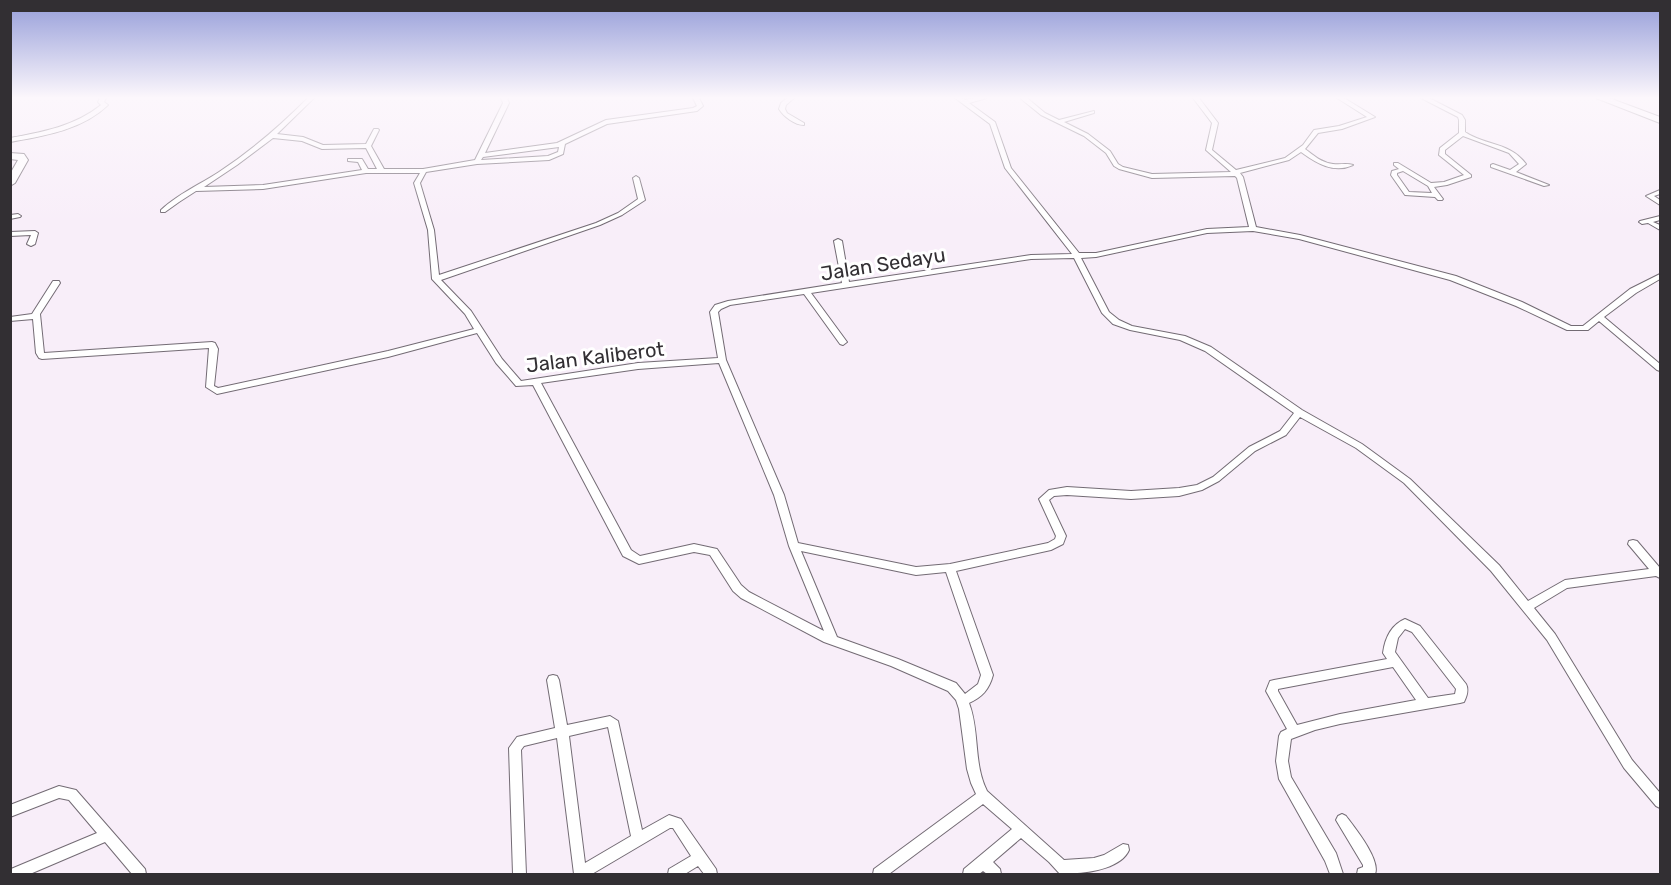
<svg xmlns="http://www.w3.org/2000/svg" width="1671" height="885" font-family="Rubik,sans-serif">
<rect width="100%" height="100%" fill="#f8eef9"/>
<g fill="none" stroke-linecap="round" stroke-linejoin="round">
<g stroke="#736b74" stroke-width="2">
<path id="street" d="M 100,98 L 106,98 L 104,102 L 108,105 C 82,130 44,136 10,142 L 10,138 C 43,132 75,126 101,105 L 98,102 Z
M 308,98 L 314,98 L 277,134 L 303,137 L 323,145 L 366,144 L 374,129 L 378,129 L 379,130 L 371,146 L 384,169 L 423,169 L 475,160 L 503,103 L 501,98 L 507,98 L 509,103 L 485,153 L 557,143 L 606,120 L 693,108 L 697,106 L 693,98 L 699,98 L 703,106 L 697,111 L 607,124 L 565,144 L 563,154 L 549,160 L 477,164 L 426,172 L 420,183 L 434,230 L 439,275 L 596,223 L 618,213 L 638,199 L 633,178 L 636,176 L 639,178 L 645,200 L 622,215 L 600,225 L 441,280 L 471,311 L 502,359 L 521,381 L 638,363 L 718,358 L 710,312 L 715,305 L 728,301 L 842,283 L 834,241 L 838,239 L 842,241 L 849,282 L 1031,255 L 1072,254 L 1005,168 L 990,124 L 955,98 L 962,98 L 965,100 L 975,98 L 987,98 L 969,103 L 995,122 L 1011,168 L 1079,253 L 1096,253 L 1207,229 L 1249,227 L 1237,178 L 1235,176 L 1152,178 L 1119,169 L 1114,166 L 1106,153 L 1084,136 L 1041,115 L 1020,98 L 1027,98 L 1045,113 L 1059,120 L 1094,111 L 1094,113 L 1064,122 L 1088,134 L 1110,151 L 1118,164 L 1123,167 L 1152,174 L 1231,172 L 1206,150 L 1212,123 L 1193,98 L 1199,98 L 1218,123 L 1212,150 L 1236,170 L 1285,158 L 1303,145 L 1314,130 L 1339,126 L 1367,117 L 1337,98 L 1344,98 L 1375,117 L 1342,129 L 1318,133 L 1305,149 C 1313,155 1322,163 1333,164 C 1340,165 1347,163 1353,165 C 1334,174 1316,163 1301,152 L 1289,160 L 1240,173 L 1243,177 L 1256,227 L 1300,235 L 1456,276 L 1522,302 L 1571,326 L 1583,326 L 1630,289 L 1660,274 L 1660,279 L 1636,293 L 1604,317 L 1660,364 L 1660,371 L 1657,370 L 1599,321 L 1588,330 L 1567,330 L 1516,306 L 1450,280 L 1299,239 L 1253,231 L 1207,233 L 1096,257 L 1081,258 L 1109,312 L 1119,320 L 1132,326 L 1185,336 L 1211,347 L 1302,410 L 1362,444 L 1410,479 L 1499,565 L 1528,601 L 1565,580 L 1649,569 L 1628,544 L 1629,541 L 1633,540 L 1637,541 L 1660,568 L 1660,578 L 1656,576 L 1567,588 L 1534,608 L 1555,634 L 1632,760 L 1660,793 L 1660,808 L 1656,806 L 1624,768 L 1547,640 L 1491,571 L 1404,483 L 1356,448 L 1300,417 L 1286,435 L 1255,451 L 1219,481 L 1202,490 L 1179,496 L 1131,499 L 1067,495 L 1054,496 L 1049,500 L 1066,536 L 1063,544 L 1051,550 L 956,571 L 993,675 C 989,690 982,697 969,703 C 980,731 973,763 987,791 L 1064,860 L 1094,858 L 1104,855 L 1123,844 L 1128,845 L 1129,850 C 1122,867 1091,873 1074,873 L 1074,874 L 1060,874 L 1049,862 L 1021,838 L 993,862 L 1000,869 L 1001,874 L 987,874 L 983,871 L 979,874 L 963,874 L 964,869 L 1012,829 L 983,804 L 889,874 L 873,874 L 874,869 L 976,794 L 971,783 L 967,769 L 959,709 L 956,700 L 948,691 L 891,666 L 824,642 L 741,598 L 733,591 L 710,555 L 694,552 L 639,564 L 623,556 L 533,385 L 516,386 L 496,363 L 477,333 L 388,357 L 217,394 L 206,387 L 209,348 L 42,359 L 39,358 L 36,353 L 33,319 L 10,321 L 10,317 L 32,314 L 53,281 L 59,281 L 60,283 L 40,314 L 44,353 L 212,342 L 215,343 L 218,349 L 214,386 L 218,388 L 388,351 L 474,329 L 465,314 L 432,279 L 428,230 L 414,183 L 420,173 L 366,173 L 263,189 L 196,191 L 179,202 L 165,212 L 161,212 L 161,210 C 178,194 199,185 219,172 C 251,151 280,126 308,98 ZM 273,138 L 302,141 L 322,149 L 366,148 L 377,169 L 368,169 L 362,159 L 348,159 L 348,161 L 358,162 L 362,170 L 263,185 L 204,187 L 237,165 ZM 559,147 L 558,152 L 548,156 L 481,160 L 483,157 ZM 1074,258 L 1102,313 L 1113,324 L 1130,330 L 1180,340 L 1205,351 L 1294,413 L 1280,431 L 1249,447 L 1213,477 L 1197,485 L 1179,488 L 1131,491 L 1067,487 L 1049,490 L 1039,499 L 1056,536 L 1055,539 L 1048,543 L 950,564 L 916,567 L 798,543 L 784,495 L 726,360 L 718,312 L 721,309 L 730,305 L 804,294 L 840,344 L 843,345 L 847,342 L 811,293 L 1031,259 ZM 719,363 L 774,495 L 789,546 L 824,631 L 749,592 L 741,585 L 717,549 L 694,544 L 640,556 L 631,550 L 541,383 L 638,369 ZM 801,551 L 916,575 L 946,572 L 981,675 L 978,684 L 965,694 L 956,683 L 898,659 L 837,637 Z
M 787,98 L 794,98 L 786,105 L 785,109 L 787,113 L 804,123 L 804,125 C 795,125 784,117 779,109 L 781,103 Z
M 1421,98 L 1429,98 L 1462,115 L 1465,120 L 1465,132 C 1486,146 1510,142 1526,164 L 1516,172 L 1549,185 L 1544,186 L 1491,167 L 1491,165 L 1493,164 L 1510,170 L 1519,164 L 1509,153 L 1463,136 L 1445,150 L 1445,154 L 1471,175 L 1471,177 L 1447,185 L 1434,187 L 1443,199 L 1442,200 L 1438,200 L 1435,197 L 1405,195 L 1391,175 L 1392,171 L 1399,169 L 1394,165 L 1394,163 L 1398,163 L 1431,183 L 1444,182 L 1464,175 L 1439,155 L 1440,148 L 1459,133 L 1459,120 L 1458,117 ZM 1403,171 L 1428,186 L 1432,193 L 1409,192 L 1397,175 L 1397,173 Z
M 1660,190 L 1660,194 L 1654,196 L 1660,200 L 1660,205 L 1646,196 Z
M 18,214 L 21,216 L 20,217 L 10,219 L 10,215 Z
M 1660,216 L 1660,220 L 1653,222 L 1660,225 L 1660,230 L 1648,223 L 1642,224 L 1639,222 L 1640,221 Z
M 35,231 L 38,233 L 35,244 L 31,246 L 27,244 L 31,235 L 10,236 L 10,232 Z
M 1405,619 L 1420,626 L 1466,684 C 1469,690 1467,696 1464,702 L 1460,703 L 1340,724 L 1315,730 L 1291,739 L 1288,761 L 1291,777 L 1336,853 L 1343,874 L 1330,874 L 1325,861 L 1279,779 L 1276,761 L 1279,736 L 1281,732 L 1287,729 L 1266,691 L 1270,681 L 1274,680 L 1387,659 L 1383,653 C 1385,638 1391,625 1405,619 ZM 1405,629 L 1412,632 L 1456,689 L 1455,694 L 1428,698 L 1395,652 L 1398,638 ZM 1393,667 L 1416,700 L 1340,714 L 1297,725 L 1278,691 L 1278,689 Z
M 553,675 L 557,676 L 559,680 L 567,725 L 610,716 L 618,721 L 642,830 L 669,815 L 681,819 L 716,869 L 717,874 L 704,874 L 698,866 L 685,874 L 668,874 L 669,869 L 691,856 L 673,828 L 670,828 L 592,874 L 574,874 L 557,738 L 524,746 L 521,750 L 526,874 L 513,874 L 509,748 L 517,737 L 555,728 L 547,680 L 549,676 ZM 608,727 L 631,836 L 585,863 L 569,736 Z
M 59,786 L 76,790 L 145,869 L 146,874 L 132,874 L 105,842 L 30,874 L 10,874 L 11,869 L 97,833 L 69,800 L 59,798 L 10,817 L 10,805 Z
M 1342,814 L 1346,816 C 1355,828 1381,860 1375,874 L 1357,874 L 1358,869 L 1363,867 L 1363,865 L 1336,820 L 1338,816 Z"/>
</g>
<g stroke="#736b74" stroke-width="2">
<path id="secondary" d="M 1596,98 L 1609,98 L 1660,117 L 1660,123 Z
M 10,153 L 24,154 L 28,160 L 15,183 L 10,186 L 10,174 L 18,160 L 10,159 Z"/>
</g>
<use href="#street" fill="#fff" fill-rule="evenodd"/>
<use href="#secondary" fill="#fff" fill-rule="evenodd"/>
</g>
<linearGradient id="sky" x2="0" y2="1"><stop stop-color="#959dd9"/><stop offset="0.44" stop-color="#fcf7fc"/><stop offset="1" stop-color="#fcf7fc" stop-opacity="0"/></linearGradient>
<rect width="1671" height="222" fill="url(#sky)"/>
<g text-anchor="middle" stroke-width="6" stroke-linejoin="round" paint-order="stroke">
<g font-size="20" fill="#322f33" stroke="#fff">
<text transform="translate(883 264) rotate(-9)" y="7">Jalan Sedayu</text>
<text transform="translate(595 357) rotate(-7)" y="7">Jalan Kaliberot</text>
</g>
</g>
<rect width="1671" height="885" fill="none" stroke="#322f33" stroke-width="24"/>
</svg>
